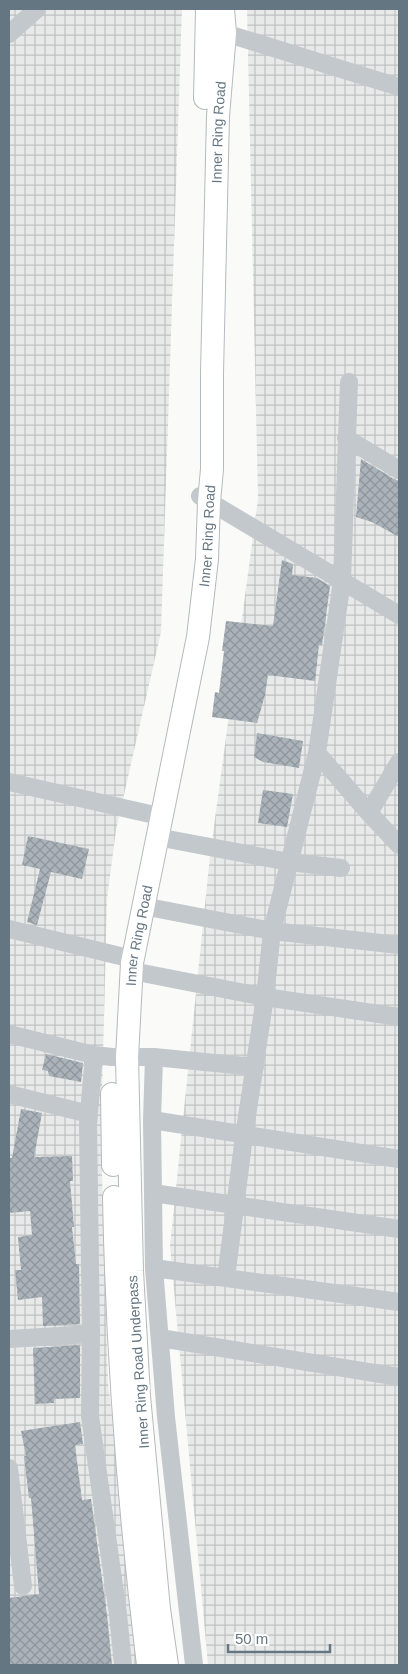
<svg xmlns="http://www.w3.org/2000/svg" width="408" height="1674" font-family="Arial,sans-serif">
<defs>
<pattern id="industrial-grid" width="8" height="8" patternUnits="userSpaceOnUse" patternTransform="scale(1.25)"><rect width="8" height="8" fill="#e8e9e9"/><path d="M0 4h8M4 0v8" fill="none" stroke="#c0c1c2"/></pattern>
<pattern id="building-cross-hatch" width="8" height="8" patternUnits="userSpaceOnUse" patternTransform="scale(1.25)"><rect width="8" height="8" fill="#aab3b9"/><path d="M0 0l8 8M0 8l8-8" fill="none" stroke="#8e969c"/></pattern>
</defs>
<rect width="100%" height="100%" fill="#fafaf8"/>
<path fill="url(#industrial-grid)" d="M 9,9 L 182,9 L 161,632 L 116,830 L 107,899 L 101,1137 L 108,1383 L 142,1665 L 9,1665 Z
M 247,9 L 399,9 L 399,1665 L 208,1665 L 170,1246 L 210,856 L 258,499 Z"/>
<path fill="url(#building-cross-hatch)" d="M 361,459 L 394,479 L 399,481 L 399,537 L 372,522 L 356,517 Z
M 282,560 L 293,564 L 292,575 L 317,578 L 330,586 L 322,645 L 319,645 L 315,681 L 268,675 L 265,695 L 257,723 L 212,717 L 215,692 L 219,693 L 224,651 L 222,651 L 226,621 L 273,626 Z
M 257,733 L 303,741 L 299,768 L 263,762 L 254,757 Z
M 263,790 L 293,794 L 287,827 L 258,823 Z
M 28,836 L 89,849 L 82,879 L 51,872 L 37,925 L 27,922 L 40,869 L 22,865 Z
M 46,1054 L 83,1063 L 81,1082 L 49,1076 L 48,1071 L 42,1070 Z
M 21,1109 L 42,1113 L 34,1157 L 72,1156 L 73,1181 L 70,1181 L 74,1227 L 72,1227 L 76,1264 L 79,1264 L 80,1324 L 43,1326 L 42,1297 L 18,1300 L 15,1270 L 21,1270 L 18,1237 L 32,1235 L 30,1211 L 9,1213 L 9,1158 L 12,1158 Z
M 80,1345 L 80,1398 L 54,1399 L 54,1403 L 35,1404 L 33,1348 Z
M 80,1422 L 83,1444 L 75,1445 L 82,1500 L 91,1499 L 107,1615 L 112,1665 L 9,1665 L 9,1598 L 39,1594 L 31,1498 L 29,1498 L 24,1456 L 26,1456 L 21,1431 Z"/>
<g fill="none" stroke-linecap="round" stroke-linejoin="round">
<g stroke="#b5babe" stroke-width="24">
<g id="major">
<path d="M 205,98 L 207,9"/>
<path d="M 112,1094 L 113,1165"/>
<path d="M 114,1197 C 117,1353 129,1510 148,1665"/>
<path id="s1" d="M 167,1665 L 159,1609 L 139,1396 L 132,1271 L 127,1057 L 132,963 L 198,637 L 207,559 L 209,502 L 212,469 L 212,373 L 218,116 L 225,33 L 223,9"/>
</g>
</g>
<path stroke="#c3c8cc" stroke-width="18" d="M 215,26 L 225,33 L 399,87
M 9,34 L 37,9
M 346,438 L 399,470
M 200,496 L 399,615
M 317,753 L 369,813 L 399,845
M 9,782 L 150,814
M 369,813 L 399,762
M 157,837 L 289,862 L 341,868
M 143,906 L 272,931 L 399,945
M 9,929 L 120,956
M 132,971 L 265,997 L 399,1017
M 9,1034 L 94,1055 L 112,1057 L 154,1057 L 255,1067
M 94,1055 L 88,1125 L 91,1334 L 90,1416 L 118,1614 L 123,1665
M 154,1057 L 152,1120 L 154,1268 L 166,1417 L 194,1665
M 9,1094 L 89,1114
M 152,1120 L 399,1159
M 153,1193 L 399,1229
M 154,1268 L 399,1302
M 226,1278 L 244,1136 L 265,997 L 272,931 L 317,753 L 342,581 L 349,382
M 160,1338 L 399,1377
M 9,1339 L 91,1334
M 9,1468 L 23,1586"/>
<use href="#major" stroke="#fff" stroke-width="22"/>
</g>
<g text-anchor="middle" stroke-width="5" stroke-linejoin="round" paint-order="stroke">
<g font-size="14" fill="#657683" stroke="#fff">
<text dy="5" stroke="none"><textPath href="#s1" startOffset="1542">Inner Ring Road</textPath></text>
<text dy="5" stroke="none"><textPath href="#s1" startOffset="1138">Inner Ring Road</textPath></text>
<text dy="5" stroke="none"><textPath href="#s1" startOffset="732">Inner Ring Road</textPath></text>
<text transform="translate(138 1362) rotate(-94)" y="5">Inner Ring Road Underpass</text>
</g>
</g>
<rect width="408" height="1674" fill="none" stroke="#657683" stroke-width="20"/>
<path d="M228 1644v8h102v-8" fill="none" stroke="#657683" stroke-width="2.5"/>
<text x="235" y="1644" font-size="15" fill="#657683" stroke="#ffffff" stroke-width="4" paint-order="stroke">50 m</text>
</svg>
